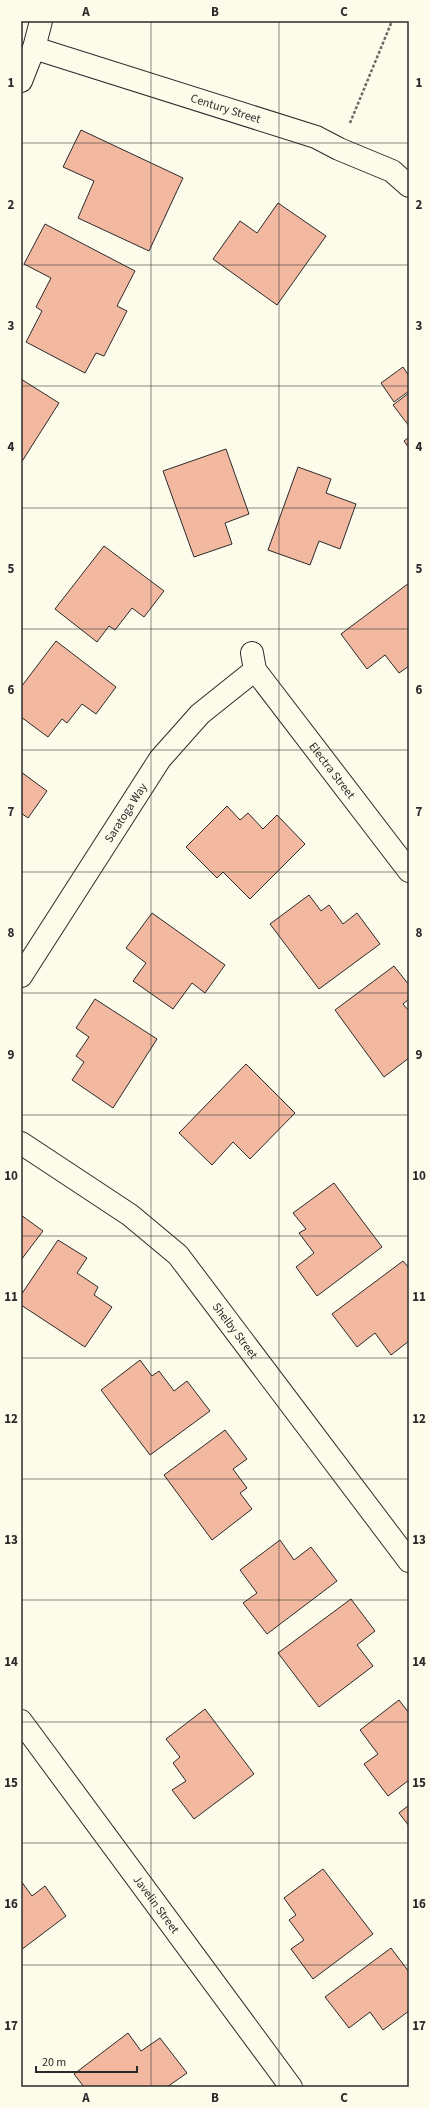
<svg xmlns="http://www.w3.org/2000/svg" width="430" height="2108" font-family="'Source Sans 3',sans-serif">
<rect width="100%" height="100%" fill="#fdfbea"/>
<path fill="#f2b8a0" stroke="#2b2b2b" d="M 81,130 L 183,178 L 149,251 L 78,218 L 94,181 L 63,167 Z
M 278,203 L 326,236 L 277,305 L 213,259 L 240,221 L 257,233 Z
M 45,224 L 135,271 L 117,306 L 127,311 L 104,356 L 96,353 L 85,373 L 26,342 L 42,311 L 36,307 L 51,278 L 24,264 Z
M 403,367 L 409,376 L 409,391 L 394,402 L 381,383 Z
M 21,379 L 59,403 L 21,463 Z
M 409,393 L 409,426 L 393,405 Z
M 409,437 L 409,448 L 404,441 Z
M 226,449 L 249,514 L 225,523 L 232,544 L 194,557 L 163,471 Z
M 298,467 L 331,479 L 326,493 L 356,504 L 340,549 L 319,541 L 310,565 L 268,550 Z
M 104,546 L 164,591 L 144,617 L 132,608 L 115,630 L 109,626 L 97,642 L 55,609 Z
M 409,583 L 409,666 L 399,673 L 385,655 L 367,669 L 341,634 Z
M 56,641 L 116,687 L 96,714 L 82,704 L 67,723 L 62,719 L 48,737 L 21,717 L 21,687 Z
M 21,772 L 47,791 L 28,818 L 21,813 Z
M 227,806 L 240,820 L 248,813 L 263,829 L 277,815 L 305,844 L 250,899 L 223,872 L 217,878 L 186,847 Z
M 309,895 L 321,911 L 329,905 L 343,924 L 357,913 L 380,944 L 319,989 L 270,924 Z
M 152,913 L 225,965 L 205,993 L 192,983 L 173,1009 L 133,981 L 146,963 L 126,948 Z
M 394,966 L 409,985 L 409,999 L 403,1004 L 409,1011 L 409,1058 L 384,1077 L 335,1010 Z
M 95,999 L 157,1039 L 113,1108 L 72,1080 L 84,1062 L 76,1056 L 89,1037 L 76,1028 Z
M 246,1064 L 295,1113 L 250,1159 L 233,1142 L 212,1165 L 179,1133 Z
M 334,1183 L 382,1247 L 317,1296 L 296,1267 L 314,1253 L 299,1233 L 306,1229 L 293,1213 Z
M 21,1215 L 43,1231 L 21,1260 Z
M 58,1240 L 87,1258 L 77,1273 L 98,1287 L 94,1295 L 112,1307 L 85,1347 L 21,1305 L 21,1295 Z
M 403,1261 L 409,1268 L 409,1341 L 391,1355 L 375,1333 L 357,1347 L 332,1314 Z
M 140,1360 L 152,1376 L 159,1371 L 174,1391 L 187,1381 L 210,1411 L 150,1455 L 101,1390 Z
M 225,1430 L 247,1459 L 233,1469 L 247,1488 L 240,1493 L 252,1509 L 212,1540 L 164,1475 Z
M 280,1540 L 294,1560 L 311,1547 L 337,1581 L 267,1634 L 243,1603 L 257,1593 L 240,1570 Z
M 351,1599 L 375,1631 L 357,1645 L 373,1666 L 319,1707 L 278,1653 Z
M 399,1700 L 409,1713 L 409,1780 L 388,1796 L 364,1764 L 378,1754 L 360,1730 Z
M 205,1709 L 254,1774 L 194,1819 L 172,1790 L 186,1781 L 173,1763 L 180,1757 L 166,1739 Z
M 409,1805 L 409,1826 L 399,1813 Z
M 323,1869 L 373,1934 L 313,1979 L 291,1949 L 304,1940 L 289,1920 L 296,1915 L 284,1898 Z
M 21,1881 L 32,1896 L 45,1886 L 66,1916 L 21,1950 Z
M 391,1948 L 409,1972 L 409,2011 L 383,2030 L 370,2012 L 349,2028 L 325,1997 Z
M 128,2033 L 141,2051 L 160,2038 L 187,2073 L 167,2087 L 84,2087 L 74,2074 Z"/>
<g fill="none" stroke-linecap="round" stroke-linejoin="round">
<g stroke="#2b2b2b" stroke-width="24">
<g id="minor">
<path id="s1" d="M 34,48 L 316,137 L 339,149 L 392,171 L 409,186"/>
<path d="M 21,81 L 34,48 L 41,21"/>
<path id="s2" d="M 252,653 L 255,670 L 409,871"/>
<path id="s3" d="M 21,976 L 160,759 L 200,714 L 255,670"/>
<path id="s4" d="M 21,1143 L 130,1215 L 178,1255 L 409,1561"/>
<path id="s5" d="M 21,1721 L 291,2087"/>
</g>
</g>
<path stroke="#6a6964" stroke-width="2.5" stroke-dasharray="3 2" stroke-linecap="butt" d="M 350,123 L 392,21"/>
<use href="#minor" stroke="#fdfbea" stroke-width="22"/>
</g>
<path fill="none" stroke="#2b2b2b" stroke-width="1" stroke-opacity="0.55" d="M 151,21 L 151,2087M 279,21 L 279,2087M 21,143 L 409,143M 21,265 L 409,265M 21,386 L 409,386M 21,508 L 409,508M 21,629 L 409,629M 21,750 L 409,750M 21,872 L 409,872M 21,993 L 409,993M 21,1115 L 409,1115M 21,1236 L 409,1236M 21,1358 L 409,1358M 21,1479 L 409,1479M 21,1600 L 409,1600M 21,1722 L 409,1722M 21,1843 L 409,1843M 21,1965 L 409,1965"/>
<g text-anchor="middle" stroke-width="3" stroke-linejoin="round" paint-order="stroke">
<g font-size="12" fill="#2b2b2b" stroke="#fdfbea">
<text dy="4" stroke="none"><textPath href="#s1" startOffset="201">Century Street</textPath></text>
<text dy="4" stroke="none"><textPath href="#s2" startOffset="144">Electra Street</textPath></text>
<text dy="4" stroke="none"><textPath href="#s3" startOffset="194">Saratoga Way</textPath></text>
<text dy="4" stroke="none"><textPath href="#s4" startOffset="288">Shelby Street</textPath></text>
<text dy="4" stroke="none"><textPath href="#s5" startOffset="228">Javelin Street</textPath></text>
</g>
</g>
<rect width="430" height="2108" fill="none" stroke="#fdfbea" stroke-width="44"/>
<path d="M36 2066v6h101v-6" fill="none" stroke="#2b2b2b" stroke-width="2"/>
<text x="42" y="2066" font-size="12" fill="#2b2b2b" stroke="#fdfbea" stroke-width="3" paint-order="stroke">20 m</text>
<rect x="22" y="22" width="386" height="2064" fill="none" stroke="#2b2b2b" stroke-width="1.5"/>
<g font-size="13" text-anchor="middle" font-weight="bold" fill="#2b2b2b">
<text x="86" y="16">A</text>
<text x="215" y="16">B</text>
<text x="344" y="16">C</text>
<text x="11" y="87">1</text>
<text x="419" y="87">1</text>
<text x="11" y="209">2</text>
<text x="419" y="209">2</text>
<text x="11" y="330">3</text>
<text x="419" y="330">3</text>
<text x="11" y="451">4</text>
<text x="419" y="451">4</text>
<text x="11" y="573">5</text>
<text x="419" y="573">5</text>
<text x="11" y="694">6</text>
<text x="419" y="694">6</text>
<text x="11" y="816">7</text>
<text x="419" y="816">7</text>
<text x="11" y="937">8</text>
<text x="419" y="937">8</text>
<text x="11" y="1059">9</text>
<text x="419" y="1059">9</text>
<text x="11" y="1180">10</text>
<text x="419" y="1180">10</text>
<text x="11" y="1301">11</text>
<text x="419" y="1301">11</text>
<text x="11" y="1423">12</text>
<text x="419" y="1423">12</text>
<text x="11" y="1544">13</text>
<text x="419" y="1544">13</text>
<text x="11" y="1666">14</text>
<text x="419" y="1666">14</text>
<text x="11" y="1787">15</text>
<text x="419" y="1787">15</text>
<text x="11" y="1908">16</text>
<text x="419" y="1908">16</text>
<text x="11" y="2030">17</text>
<text x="419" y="2030">17</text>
<text x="86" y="2102">A</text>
<text x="215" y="2102">B</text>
<text x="344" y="2102">C</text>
</g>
</svg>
